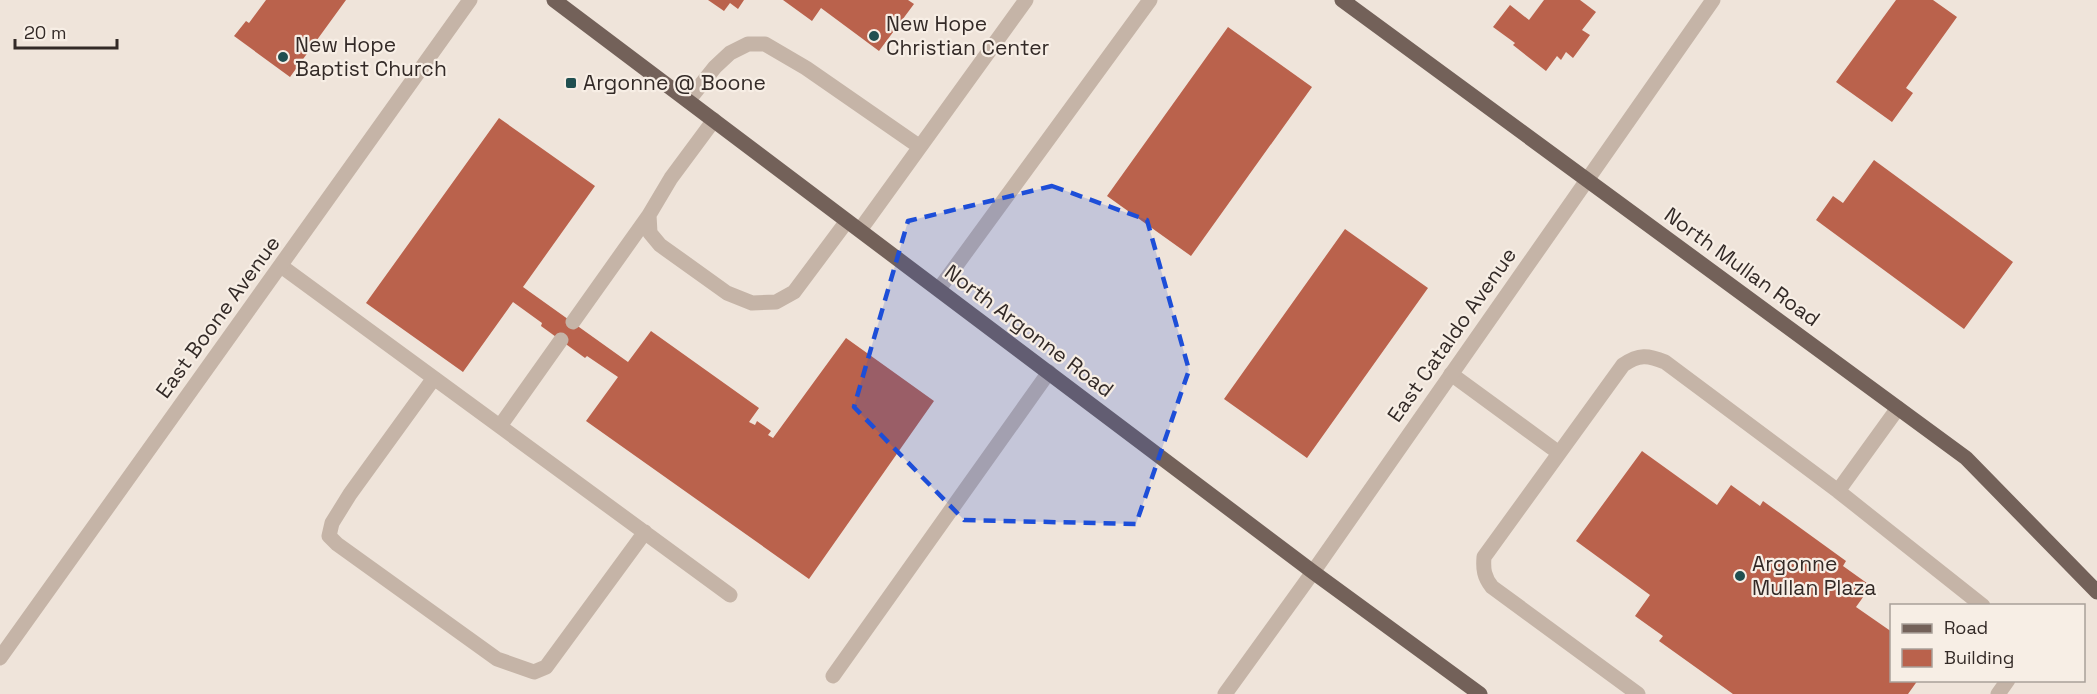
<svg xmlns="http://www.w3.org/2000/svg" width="2097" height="694" font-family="'Space Grotesk',sans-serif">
<rect width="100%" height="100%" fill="#efe4da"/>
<path fill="#ba624c" d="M 266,0 L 346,0 L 290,77 L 234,36 L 246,21 L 249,23 Z
M 708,0 L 744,0 L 738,9 L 730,3 L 724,11 Z
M 783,0 L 908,0 L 914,4 L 879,51 L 821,8 L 812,21 Z
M 1544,0 L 1580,0 L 1596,12 L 1582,30 L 1590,35 L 1573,58 L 1566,52 L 1561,60 L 1557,56 L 1546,71 L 1513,45 L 1515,43 L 1493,27 L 1510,5 L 1529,20 Z
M 1896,0 L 1933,0 L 1957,17 L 1906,88 L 1913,93 L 1892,122 L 1836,82 Z
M 1228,27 L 1312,87 L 1191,256 L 1107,196 Z
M 499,118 L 595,186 L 523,287 L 628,362 L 651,331 L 759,408 L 749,422 L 755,425 L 757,421 L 771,431 L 768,435 L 773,438 L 846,338 L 934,401 L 809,579 L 586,421 L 618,377 L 587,356 L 585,358 L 541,326 L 542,323 L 513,302 L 463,372 L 366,303 Z
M 1874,160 L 2013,262 L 1964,329 L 1816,220 L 1833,196 L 1843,203 Z
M 1345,229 L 1428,288 L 1307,458 L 1224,399 Z
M 1642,451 L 1717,505 L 1731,485 L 1760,506 L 1763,501 L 1846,561 L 1843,566 L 1871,586 L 1856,607 L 1892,632 L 1892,680 L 1918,680 L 1908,694 L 1733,694 L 1659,641 L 1663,636 L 1635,616 L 1650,595 L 1576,541 Z"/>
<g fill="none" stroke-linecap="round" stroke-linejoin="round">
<path stroke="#c5b4a7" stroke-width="15" d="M 688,101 L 715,67 L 730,53 L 748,44 L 765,44 L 806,68 L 920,147
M 714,120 L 671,178 L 649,215 L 650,233 L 660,245 L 727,293 L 752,303 L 776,302 L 794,292 L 847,221
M 860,230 L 1026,0
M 281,266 L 730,595
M 939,289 L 1150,0
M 573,322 L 649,215
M 1451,374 L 1559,453
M 434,378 L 350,494 L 332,523 L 329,536 L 337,544 L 497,659 L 534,672 L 546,667 L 645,532
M 500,426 L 561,340
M 1838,491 L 1898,408
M 833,676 L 1049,372
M 1638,694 L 1492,587 C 1484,577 1483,569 1484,557 L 1623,365 C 1639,354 1648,355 1665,362 L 1838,491 L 1983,606
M 1998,694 L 2008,680"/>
<path stroke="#c5b4a7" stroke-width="15" d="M 0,658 L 470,0
M 1225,694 L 1313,572 L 1713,0"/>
<path stroke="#736159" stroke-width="15" d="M 554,0 L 1313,572 L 1480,694
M 1342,0 L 1966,458 L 2097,592"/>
</g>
<path fill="#1d4ed8" fill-opacity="0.2" stroke="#1d4ed8" stroke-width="4.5" stroke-dasharray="12 8" stroke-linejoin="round" d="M 1052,186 L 1147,220 L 1189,370 L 1136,524 L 964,520 L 854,407 L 908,221 Z"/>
<g fill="#204f50" stroke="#f7eee5" stroke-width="2">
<circle cx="874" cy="36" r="6"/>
<circle cx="283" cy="57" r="6"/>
<rect x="565" y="77" width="12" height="12" rx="3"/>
<circle cx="1740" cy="576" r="6"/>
</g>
<g text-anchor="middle" stroke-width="4.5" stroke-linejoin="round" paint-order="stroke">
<g font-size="21" fill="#332a27" stroke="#f7eee5" text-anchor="start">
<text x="886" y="31">New Hope<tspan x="886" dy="24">Christian Center</tspan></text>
<text x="295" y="52">New Hope<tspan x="295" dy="24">Baptist Church</tspan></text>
<text x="583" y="90">Argonne @ Boone</text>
<text x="1752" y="571">Argonne<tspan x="1752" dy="24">Mullan Plaza</tspan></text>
</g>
<g font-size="21" fill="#332a27" stroke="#f7eee5">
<text transform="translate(1742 267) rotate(36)" y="7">North Mullan Road</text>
<text transform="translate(218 317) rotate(-54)" y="7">East Boone Avenue</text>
<text transform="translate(1029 331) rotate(37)" y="7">North Argonne Road</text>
<text transform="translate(1452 335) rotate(-55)" y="7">East Cataldo Avenue</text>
</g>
</g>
<rect x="1890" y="604" width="195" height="78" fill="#f7eee5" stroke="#a9a099" stroke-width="1.5"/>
<rect x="1902" y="624" width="30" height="9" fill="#736159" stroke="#a9a099" stroke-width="1.5"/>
<text x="1944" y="634" font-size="18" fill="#332a27">Road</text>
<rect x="1902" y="649" width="30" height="18" fill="#ba624c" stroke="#a9a099" stroke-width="1.5"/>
<text x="1944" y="664" font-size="18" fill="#332a27">Building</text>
<path d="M15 39v9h102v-9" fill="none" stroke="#332a27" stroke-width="3"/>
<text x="24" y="39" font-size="18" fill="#332a27" stroke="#f7eee5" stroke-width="4.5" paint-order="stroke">20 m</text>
</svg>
